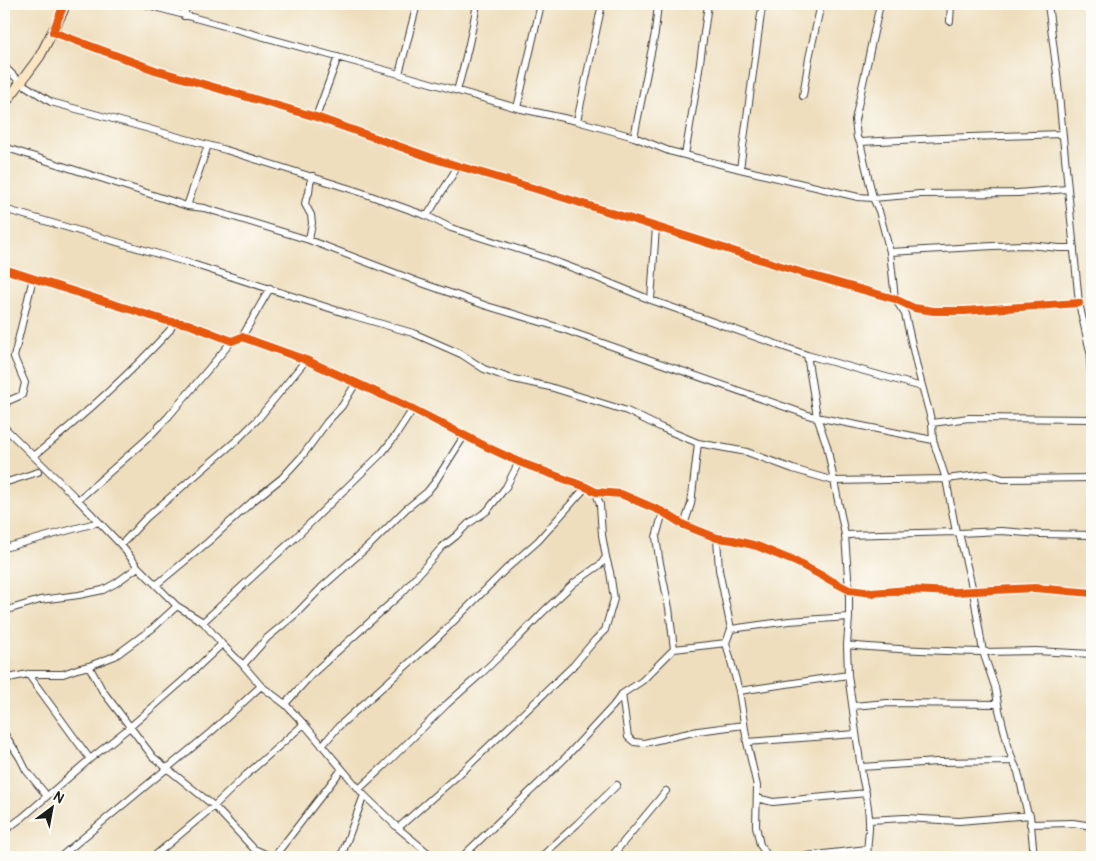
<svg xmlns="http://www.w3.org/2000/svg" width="1096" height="861" font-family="Pangolin,sans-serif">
<rect width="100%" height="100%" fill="#fdfcf7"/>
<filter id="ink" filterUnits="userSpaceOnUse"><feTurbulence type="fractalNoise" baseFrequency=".02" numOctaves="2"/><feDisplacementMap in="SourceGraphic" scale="10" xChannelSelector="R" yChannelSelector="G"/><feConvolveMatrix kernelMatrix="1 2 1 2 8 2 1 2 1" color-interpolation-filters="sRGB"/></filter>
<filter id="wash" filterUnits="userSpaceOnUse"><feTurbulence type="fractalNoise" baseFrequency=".0096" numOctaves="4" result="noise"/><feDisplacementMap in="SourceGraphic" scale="20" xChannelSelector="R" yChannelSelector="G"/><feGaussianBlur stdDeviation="1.12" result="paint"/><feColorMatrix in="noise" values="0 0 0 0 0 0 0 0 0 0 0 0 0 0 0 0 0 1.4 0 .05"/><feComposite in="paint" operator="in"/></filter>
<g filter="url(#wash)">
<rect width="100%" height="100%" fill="#eedebd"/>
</g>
<g filter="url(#ink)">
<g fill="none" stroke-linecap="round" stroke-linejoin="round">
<g stroke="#3c3934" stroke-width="8">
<path id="street" d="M 144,4 L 399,74 L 517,108 L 577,121 L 634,137 L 669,151 L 740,169 L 858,197 L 873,198 L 920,194 L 1018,193 L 1067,189
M 880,4 L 855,120 L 857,138 L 860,142 L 873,198 L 879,211 L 890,252 L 895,299 L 905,314 L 917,367 L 932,423 L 933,440 L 946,479 L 956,532 L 959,533 L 973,591 L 983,652 L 1036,651 L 1092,654
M 1048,4 L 1057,74 L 1079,303 L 1091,356 L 1090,361 L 1092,384
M 184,16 L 187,4
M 950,21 L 951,4
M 55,28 L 53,32 L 155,70 L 316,117 L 435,159 L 536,189 L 803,273 L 895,299 L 914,308 L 934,311 L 965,311 L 1079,303
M 4,66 L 21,83 L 51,102 L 226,150 L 360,192 L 427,216 L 451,228 L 546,258 L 578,270 L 651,300 L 807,355 L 922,387
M 399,74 L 417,4
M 457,91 C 465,62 472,33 477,4
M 803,96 L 809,58 L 821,4
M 517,108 L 541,4
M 316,117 L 338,57
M 577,121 L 602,4
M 634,137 L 655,33 L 658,4
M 860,142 L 941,138 L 1062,134
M 4,147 L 187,206 L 204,208 L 309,240 L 416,281 L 487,306 L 554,326 L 811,416 L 933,440
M 685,155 L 697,84 L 708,4
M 740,169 L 761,14 L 763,4
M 187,206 L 208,145
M 4,209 L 189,263 L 351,315 L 413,333 L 461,354 L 484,369 L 509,378 L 550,387 L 627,411 L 662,428 L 698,443 L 747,452 L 793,469 L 834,481 L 946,479 L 987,474 L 1003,479 L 1092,478
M 427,216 L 458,166
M 309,240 L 312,223 L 311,215 L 305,204 L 306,199 L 309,193 L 310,183 L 313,176
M 890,252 L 993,246 L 1024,245 L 1039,246 L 1059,248 L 1074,248
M 4,269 L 94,298 L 167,321 L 188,324 L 232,341 L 242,337 L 306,360 L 332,372 L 413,409 L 489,448 L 519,462 L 586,487 L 596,492 L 621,494 L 663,512 L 684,525 L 717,538 L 733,540 L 757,546 L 796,562 L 849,590 L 872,593 L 908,590 L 956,592 L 1035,588 L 1092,593
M 651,300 L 656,227
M 242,337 L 270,288
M 807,355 L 817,417 L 827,446 L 845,535 L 849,590 L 849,617 L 847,645
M 4,409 L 8,401 L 22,395 L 25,383 L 14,357 L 33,278
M 932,423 L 969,418 L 1092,419
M 4,427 L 78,500 L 121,545 L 138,567 L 177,606 L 203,622 L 222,644 L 243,665 L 261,686 L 285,704 L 304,724 L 364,795 L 398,828 L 433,857
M 34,456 C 82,417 128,376 170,330 L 174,322
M 4,483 L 38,472
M 78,500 L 147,439 L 168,417 L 232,341
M 663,512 L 656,537 L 659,558 L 669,608 L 674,649 L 726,643
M 684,525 L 691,504 L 698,443
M 959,533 L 1001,531 L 1041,534 L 1092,535
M 845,535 L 956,532
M 717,538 L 719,570 L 731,629
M 121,545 L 146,518 L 238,439 L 258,419 L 306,360
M 4,548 L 99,522
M 156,585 L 208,542 L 253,501 L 282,478 L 303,455 L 327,422 L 342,406 L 356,383
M 4,611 L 40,600 L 79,595 L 103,590 L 116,583 L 138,567
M 203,622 L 296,537 L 382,453 L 396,435 L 413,409
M 243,665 L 267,638 L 297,613 L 322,587 L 373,542 L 406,509 L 427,492 L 435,482 L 464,436
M 89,666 L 115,656 L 142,636 L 153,628 L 177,606
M 28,674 L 90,759
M 4,679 L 28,674 L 63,674 L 77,669 L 89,666 L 102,690 L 153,757 L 214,806 L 254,849 L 272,857
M 739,691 L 848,675
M 622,694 L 628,737 L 634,742 L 644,743 L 698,731 L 744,725
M 285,704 L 312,674 L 403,592 L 442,547 L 456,536 L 468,524 L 487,511 L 506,487 L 519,462
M 853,706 L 887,703 L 997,704
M 4,733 L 20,758 L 26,770 L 47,796
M 747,742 L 856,734
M 322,746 L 338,727 L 437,638 L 506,569 L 538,541 L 586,487
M 861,767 L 937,762 L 1013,761
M 359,789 L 384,766 L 447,704 L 483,672 L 517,639 L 543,612 L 574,583 L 601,564 L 606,557
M 757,798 L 773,802 L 866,793
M 869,820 L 905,818 L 959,821 L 1030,815
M 1030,824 L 1073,823 L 1092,826
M 398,828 L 465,769 L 573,666 L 595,640 L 605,630 L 614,599 L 610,572 L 606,557 L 602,535 L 600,505 L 596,492
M 4,831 L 23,817 L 90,759 L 130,727 L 186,678 L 222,644
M 60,857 L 211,732 L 261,686
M 153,857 L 214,806 L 246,775 L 304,724
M 274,857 L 342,769
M 341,857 L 364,795
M 462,857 L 565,758 L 613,706 L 622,694 L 642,681 L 674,649
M 541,857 L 577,824 L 617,785
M 611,857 L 666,791
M 780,857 L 768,856 L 760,845 L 756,826 L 757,786 L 747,742 L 739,691 L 726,643 L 731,629 L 789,621 L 849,617
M 798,857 L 867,849
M 868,857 C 866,845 870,833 869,821 C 869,806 865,790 862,776 L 848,675 L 847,645 C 892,650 938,651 983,652 L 995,687 L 999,710 L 1009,749 L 1013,761 L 1018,772 L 1027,811 L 1030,815 L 1034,857"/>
</g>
<g stroke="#3c3934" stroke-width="11">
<path id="secondary" d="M 4,105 L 40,56 L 63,11 L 65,4"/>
</g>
<use href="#street" stroke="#fff" stroke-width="6"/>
<use href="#secondary" stroke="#fbe6c4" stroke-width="9"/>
<g stroke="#fdfcf7" stroke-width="11">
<path id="cycleway" d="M 64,4 L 53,32 L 155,70 L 316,117 L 435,159 L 536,189 L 803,273 L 895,299 L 914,308 L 934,311 L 965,311 L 1079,303
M 4,269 L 94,298 L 167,321 L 188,324 L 232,341 L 242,337 L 306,360 L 332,372 L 413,409 L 489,448 L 519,462 L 586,487 L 596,492 L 621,494 L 663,512 L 684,525 L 717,538 L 733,540 L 757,546 L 796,562 L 849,590 L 872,593 L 908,590 L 956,592 L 1035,588 L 1092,593"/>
</g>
<use href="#cycleway" stroke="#e8590c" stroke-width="8"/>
</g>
</g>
<rect width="1096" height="861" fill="none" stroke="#fdfcf7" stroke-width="20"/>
<g transform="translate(52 808) rotate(32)" stroke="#fdfcf7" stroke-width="4" paint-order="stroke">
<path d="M0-4L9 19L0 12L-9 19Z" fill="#1c1c1c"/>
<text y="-8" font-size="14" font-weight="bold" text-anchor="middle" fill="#1c1c1c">N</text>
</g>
</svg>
